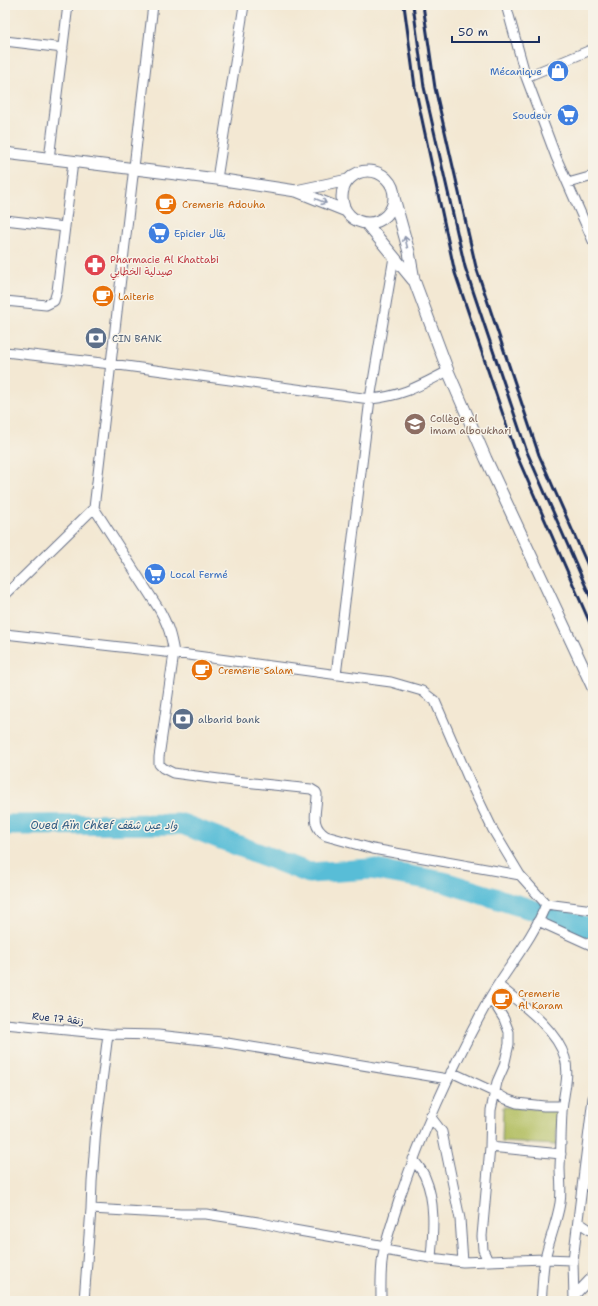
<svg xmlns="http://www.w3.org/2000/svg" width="598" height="1306" font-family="'Shantell Sans','Playpen Sans Arabic',sans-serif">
<rect width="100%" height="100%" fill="#f7f3e8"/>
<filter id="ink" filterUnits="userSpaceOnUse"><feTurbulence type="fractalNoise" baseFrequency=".025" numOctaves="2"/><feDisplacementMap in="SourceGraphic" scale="8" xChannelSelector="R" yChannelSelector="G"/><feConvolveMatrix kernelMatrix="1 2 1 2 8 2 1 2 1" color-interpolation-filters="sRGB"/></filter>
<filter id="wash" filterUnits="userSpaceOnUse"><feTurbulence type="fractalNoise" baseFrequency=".012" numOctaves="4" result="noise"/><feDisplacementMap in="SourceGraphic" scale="16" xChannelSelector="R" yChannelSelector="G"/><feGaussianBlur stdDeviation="0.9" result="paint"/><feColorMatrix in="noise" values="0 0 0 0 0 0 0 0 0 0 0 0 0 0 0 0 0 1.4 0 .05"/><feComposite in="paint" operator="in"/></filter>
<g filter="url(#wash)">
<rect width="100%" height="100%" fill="#f3e8d3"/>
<path fill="#b1bd5e" stroke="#66765e" d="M 503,1107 L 558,1110 L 556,1145 L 502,1142 Z"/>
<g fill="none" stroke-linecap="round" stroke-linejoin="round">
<path stroke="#59bdd7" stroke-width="21" d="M 5,825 L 182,824 L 309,873 L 371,869 L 444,882 L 593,929"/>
</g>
</g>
<g filter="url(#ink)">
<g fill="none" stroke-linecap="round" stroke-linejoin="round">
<g stroke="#677087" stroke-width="11">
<path id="minor" d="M 506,5 L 526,77 L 556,157 L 593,241
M 5,41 L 63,48
M 526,77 L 593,49
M 49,159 L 68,5
M 217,179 L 244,5
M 568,183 L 593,176
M 5,220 L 65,227
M 5,301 L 46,305 L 54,301 L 57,291 L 73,162
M 5,352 L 111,364 L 370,399 C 403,396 419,386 448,371
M 94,508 L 159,609 C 168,625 171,635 174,653 L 159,757 L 159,764 L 163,768 L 173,773 L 234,781 L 311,789 L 316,792 L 317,794 C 317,811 309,825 326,836 L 373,849 L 520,875
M 5,595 L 94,508 L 153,5
M 5,634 L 174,653 L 391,682 L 422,691 L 435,701 L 470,782 L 493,830 L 520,875 L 546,904 L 593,910
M 336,675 L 370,399 L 394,257
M 538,921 L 593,946
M 498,985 C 520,1003 557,1029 565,1058 C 570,1076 563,1094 562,1112 C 561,1130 561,1148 560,1167 C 560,1179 562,1191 560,1203 C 557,1222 549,1240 545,1259 C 542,1272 543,1287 541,1301
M 5,1024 L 108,1034
M 451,1072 L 494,1092 L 506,1099 L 517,1103 L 544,1106 L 562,1106
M 430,1116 L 442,1132 L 460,1219 L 463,1262
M 490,1147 L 561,1154
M 413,1159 C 417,1165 423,1171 425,1177 C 436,1202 433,1233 431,1258
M 578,1222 L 593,1232
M 385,1246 L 288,1229 L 258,1222 L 206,1214 L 180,1214 L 91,1209 L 92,1182 L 96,1129 L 108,1034 L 158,1035 L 221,1042 L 448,1079
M 384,1250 L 431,1258 L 463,1262 L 545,1259 L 573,1260
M 488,1261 L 483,1250 L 482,1236 L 490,1147 L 491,1110 L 497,1082 L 504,1066 L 509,1044 L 509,1032 L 504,1019 L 496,1006 L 489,1000
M 575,1295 L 593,1276
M 84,1301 L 91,1209
M 381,1301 C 381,1284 380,1266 384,1250 C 389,1231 395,1213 401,1194 C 424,1127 454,1063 488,1001 C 506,969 533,939 546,904
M 574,1301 L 573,1260 L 593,1098"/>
</g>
<g stroke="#677087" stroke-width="13">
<path id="tertiary" d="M 5,153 L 217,179 L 296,191 L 346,211
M342 197a26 26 0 1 1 52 0a26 26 0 1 1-52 0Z
M 296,191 L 348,180
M 394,198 L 409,252 L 414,280 L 448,371 L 486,459 L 593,688
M 366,223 L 413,280"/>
</g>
<use href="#minor" stroke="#fff" stroke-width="9"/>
<use href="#tertiary" stroke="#fff" stroke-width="11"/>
<path stroke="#1b2f5e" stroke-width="3" d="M 404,5 L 415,87 L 455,273 L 517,456 L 593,630
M 413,5 L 424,87 L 465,267 L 527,452 L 593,603
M 423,5 L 435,88 L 476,267 L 539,455 L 593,577"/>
</g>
<defs><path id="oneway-shaft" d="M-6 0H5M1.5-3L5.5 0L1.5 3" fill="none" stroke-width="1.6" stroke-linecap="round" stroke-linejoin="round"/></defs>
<g stroke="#8d97ae">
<use href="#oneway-shaft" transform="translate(321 201) rotate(22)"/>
<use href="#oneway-shaft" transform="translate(406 242) rotate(-104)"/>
</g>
</g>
<defs>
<g id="shop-disc" transform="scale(1.15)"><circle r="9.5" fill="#3f7fe0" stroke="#f7f3e8"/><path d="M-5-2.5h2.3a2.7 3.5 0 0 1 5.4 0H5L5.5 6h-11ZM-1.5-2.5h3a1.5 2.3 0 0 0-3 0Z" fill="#fff"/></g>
<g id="supermarket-disc" transform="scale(1.15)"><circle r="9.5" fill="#3f7fe0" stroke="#f7f3e8"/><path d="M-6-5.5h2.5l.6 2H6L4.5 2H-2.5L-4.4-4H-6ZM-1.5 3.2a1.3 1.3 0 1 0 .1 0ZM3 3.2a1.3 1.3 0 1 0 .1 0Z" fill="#fff"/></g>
<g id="cafe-disc" transform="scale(1.15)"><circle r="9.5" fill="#e8710a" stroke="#f7f3e8"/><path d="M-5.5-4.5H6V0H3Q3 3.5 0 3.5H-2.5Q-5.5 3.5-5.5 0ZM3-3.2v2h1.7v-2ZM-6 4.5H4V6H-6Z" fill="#fff"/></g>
<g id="pharmacy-disc" transform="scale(1.15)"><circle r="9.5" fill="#e0444e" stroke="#f7f3e8"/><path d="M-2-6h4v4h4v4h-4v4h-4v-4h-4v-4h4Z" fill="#fff"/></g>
<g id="bank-disc" transform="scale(1.15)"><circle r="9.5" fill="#5c6f8a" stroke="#f7f3e8"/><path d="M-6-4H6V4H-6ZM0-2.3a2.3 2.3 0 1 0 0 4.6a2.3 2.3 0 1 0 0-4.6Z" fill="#fff"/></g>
<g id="school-disc" transform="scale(1.15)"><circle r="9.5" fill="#8d6e63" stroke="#f7f3e8"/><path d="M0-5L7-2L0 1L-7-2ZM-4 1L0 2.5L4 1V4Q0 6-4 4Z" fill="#fff"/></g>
</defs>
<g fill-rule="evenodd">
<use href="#shop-disc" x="558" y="71"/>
<use href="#supermarket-disc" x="568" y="115"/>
<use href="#cafe-disc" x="166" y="204"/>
<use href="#supermarket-disc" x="159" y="233"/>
<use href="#pharmacy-disc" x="95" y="265"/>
<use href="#cafe-disc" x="103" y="296"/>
<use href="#bank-disc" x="96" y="338"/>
<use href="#school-disc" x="415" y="424"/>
<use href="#supermarket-disc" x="155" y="574"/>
<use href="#cafe-disc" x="202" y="670"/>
<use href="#bank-disc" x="183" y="719"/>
<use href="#cafe-disc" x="502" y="999"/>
</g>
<g text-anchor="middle" stroke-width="3" stroke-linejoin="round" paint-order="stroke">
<g font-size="10" fill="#366cbe" stroke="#f7f3e8" text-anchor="end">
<text x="542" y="75">Mécanique</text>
<text x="552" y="119">Soudeur</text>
<text x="174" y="237" text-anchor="start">Epicier بقال</text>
<text x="170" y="578" text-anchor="start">Local Fermé</text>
</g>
<g font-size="10" fill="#c56008" stroke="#f7f3e8" text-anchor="start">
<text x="182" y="208">Cremerie Adouha</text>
<text x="118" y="300">Laiterie</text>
<text x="218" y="674">Cremerie Salam</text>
<text x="518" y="997">Cremerie<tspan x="518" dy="12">Al Karam</tspan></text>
</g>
<g font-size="10" fill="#be3a42" stroke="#f7f3e8" text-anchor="start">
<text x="110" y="263">Pharmacie Al Khattabi<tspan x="110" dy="12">صيدلية الخطابي</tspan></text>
</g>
<g font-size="10" fill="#4e5e75" stroke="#f7f3e8" text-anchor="start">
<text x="112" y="342">CIN BANK</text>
<text x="198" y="723">albarid bank</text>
</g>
<g font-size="10" fill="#785e54" stroke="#f7f3e8" text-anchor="start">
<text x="430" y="422">Collège al<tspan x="430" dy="12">imam alboukhari</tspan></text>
</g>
<g font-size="10" fill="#1b2f5e" stroke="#f7f3e8">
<text transform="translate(58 1018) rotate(6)" y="4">Rue 17 زنقة</text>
</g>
<g font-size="11" font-style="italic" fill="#2e5a82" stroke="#f7f3e8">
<text x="104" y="829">Oued Aïn Chkef واد عين شقف</text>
</g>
</g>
<rect width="598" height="1306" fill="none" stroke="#f7f3e8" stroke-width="20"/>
<path d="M452 36v6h87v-6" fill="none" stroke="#1b2f5e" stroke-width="2"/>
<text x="458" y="36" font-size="12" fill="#1b2f5e" stroke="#f7f3e8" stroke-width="3" paint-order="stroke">50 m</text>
</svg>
